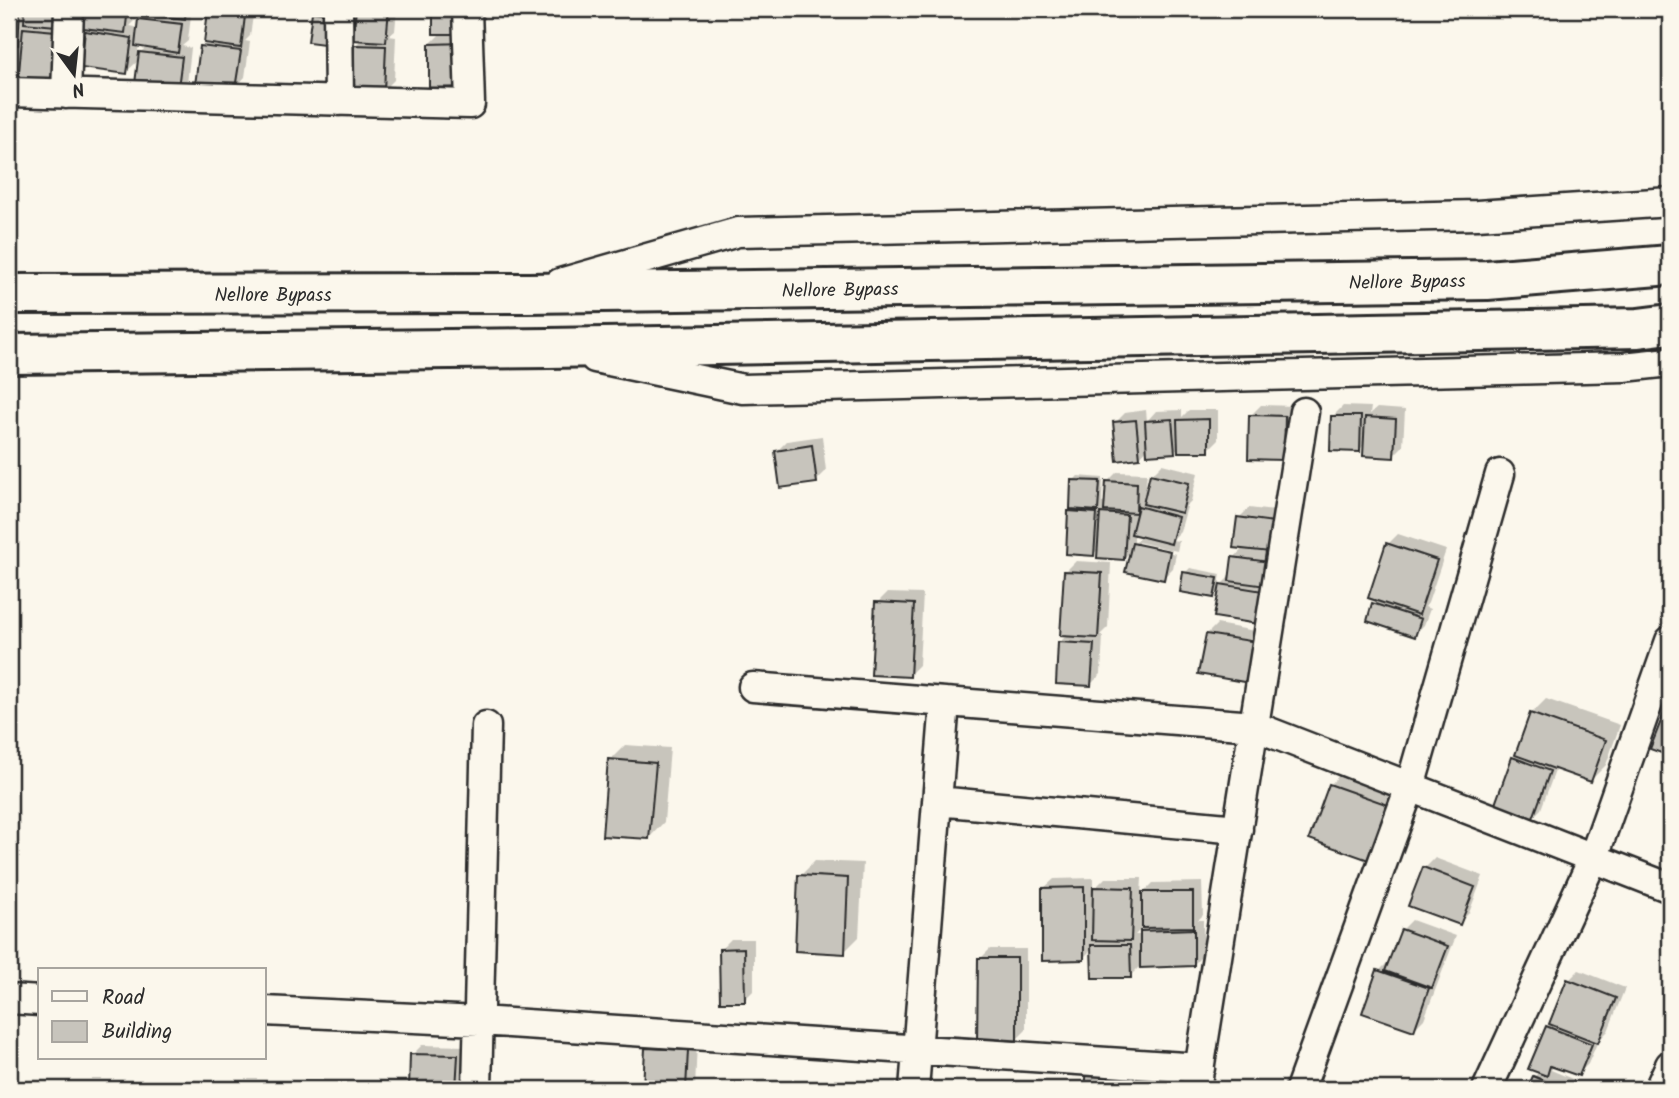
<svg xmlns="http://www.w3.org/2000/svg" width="1679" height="1098" font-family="Kalam,sans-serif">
<rect width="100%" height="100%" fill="#fbf7ec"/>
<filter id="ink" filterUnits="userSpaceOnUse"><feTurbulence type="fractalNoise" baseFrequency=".0143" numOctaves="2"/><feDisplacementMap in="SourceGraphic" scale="14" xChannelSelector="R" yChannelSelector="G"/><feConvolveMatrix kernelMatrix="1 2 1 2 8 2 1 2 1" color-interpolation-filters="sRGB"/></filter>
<g filter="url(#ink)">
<path fill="#0003" fill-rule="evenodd" d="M 9,9 L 77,9 L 11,86 L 9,85 Z
M 87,9 L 193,9 L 188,14 L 191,15 L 188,41 L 182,46 L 191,48 L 187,84 L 177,94 L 140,59 L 126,72 L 87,32 L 92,27 L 84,26 ZM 136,11 L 147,13 L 140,20 L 139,28 L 129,26 L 134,21 ZM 139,45 L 147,46 L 137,56 Z
M 213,9 L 254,9 L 250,36 L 245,41 L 250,42 L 245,77 L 235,88 L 202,47 L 206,43 L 210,12 Z
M 317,9 L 397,9 L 395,31 L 389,36 L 396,37 L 394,80 L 384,90 L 355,46 L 362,39 L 353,38 L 346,45 L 313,12 Z
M 435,9 L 476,9 L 476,75 L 430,44 L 442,32 L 434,32 Z
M 1261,405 L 1295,406 L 1283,459 L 1251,415 Z
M 1343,406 L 1371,407 L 1370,414 L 1377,408 L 1405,410 L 1403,446 L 1393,456 L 1365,444 L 1359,450 L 1333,416 Z
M 1146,410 L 1147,421 L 1156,411 L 1182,410 L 1182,417 L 1189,410 L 1218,410 L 1218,440 L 1208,450 L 1179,446 L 1174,452 L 1148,448 L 1140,457 L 1115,423 L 1125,413 Z
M 822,436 L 826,471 L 816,481 L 777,451 L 787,441 Z
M 1162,464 L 1198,473 L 1191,501 L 1185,507 L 1187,507 L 1180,532 L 1172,540 L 1179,541 L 1177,551 L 1138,542 L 1138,546 L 1176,554 L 1173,568 L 1163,578 L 1132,550 L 1124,558 L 1100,548 L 1093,554 L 1070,512 L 1074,508 L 1073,481 L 1078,476 L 1103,478 L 1102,503 L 1106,503 L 1107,482 L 1117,472 L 1147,473 L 1145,492 L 1148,492 L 1152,474 ZM 1134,533 L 1142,535 L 1134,543 Z
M 1249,508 L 1283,512 L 1267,612 L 1221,589 L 1214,596 L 1185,573 L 1190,568 L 1221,574 L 1219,587 L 1231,575 L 1234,558 L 1244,547 L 1239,518 Z
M 1398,534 L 1446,550 L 1428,603 L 1425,607 L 1430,609 L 1424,625 L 1414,635 L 1369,620 L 1374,603 L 1378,600 L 1388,544 Z
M 1076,561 L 1111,563 L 1108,627 L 1100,635 L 1103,635 L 1101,674 L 1091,684 L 1059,643 L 1067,635 L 1066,571 Z
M 887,593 L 923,594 L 919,665 L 909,675 L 877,603 Z
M 1217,624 L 1266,633 L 1260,671 L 1207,634 Z
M 1546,699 L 1620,725 L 1606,765 L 1591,780 L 1556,768 L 1541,809 L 1531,819 L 1513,758 L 1517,754 L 1531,714 Z
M 625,745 L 670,748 L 664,822 L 649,838 L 610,760 Z
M 1345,769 L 1411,793 L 1392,846 L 1330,785 Z
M 1435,858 L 1483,876 L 1469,913 L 1459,923 L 1425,868 Z
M 815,861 L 863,863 L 859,937 L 844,952 L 800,876 Z
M 1093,878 L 1093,890 L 1105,878 L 1142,878 L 1141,895 L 1153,883 L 1202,882 L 1203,915 L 1198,920 L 1203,920 L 1203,955 L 1193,965 L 1140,966 L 1130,976 L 1093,948 L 1083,958 L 1043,889 L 1054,879 ZM 1142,928 L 1142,935 L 1135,935 Z
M 1412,920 L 1456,936 L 1424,1019 L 1414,1029 L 1379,971 L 1389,961 L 1402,930 Z
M 731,939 L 754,939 L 754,990 L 744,1000 L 721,949 Z
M 990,949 L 1026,949 L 1026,1030 L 1016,1040 L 980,959 Z
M 1579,970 L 1625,988 L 1608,1031 L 1598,1041 L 1588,1064 L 1578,1074 L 1555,1065 L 1551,1070 L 1577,1081 L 1574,1089 L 1529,1089 L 1534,1077 L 1539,1072 L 1547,1027 L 1552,1021 L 1569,980 Z
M 657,1039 L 697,1041 L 695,1089 L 645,1089 L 647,1049 Z
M 422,1045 L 467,1046 L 465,1089 L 411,1089 L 412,1055 Z
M 1138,1063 L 1136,1089 L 1087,1089 L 1088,1070 Z"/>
<path fill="#c7c4bc" stroke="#2b2b2b" stroke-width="2" d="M 9,9 L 20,9 L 18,45 L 9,44 Z
M 25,9 L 68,9 L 67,27 L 24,23 Z
M 85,9 L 128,9 L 125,33 L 83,28 Z
M 137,9 L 186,9 L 185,19 L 136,13 Z
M 356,9 L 389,9 L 386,42 L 353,40 Z
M 433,9 L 467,9 L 467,34 L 433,34 Z
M 208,11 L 245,16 L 241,48 L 204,43 Z
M 312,12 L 351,16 L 347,47 L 308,42 Z
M 138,19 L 182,24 L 178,53 L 135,46 Z
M 23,28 L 66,32 L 61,86 L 18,83 Z
M 85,31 L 132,38 L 127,74 L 81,68 Z
M 466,43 L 466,87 L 429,88 L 429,44 Z
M 354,45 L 386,46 L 384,92 L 352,91 Z
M 9,46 L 14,47 L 12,87 L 9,87 Z
M 200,46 L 241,51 L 235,89 L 195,85 Z
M 139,52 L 182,57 L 177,96 L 134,91 Z
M 1249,415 L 1285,416 L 1284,460 L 1248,459 Z
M 1331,416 L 1361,416 L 1360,452 L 1330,451 Z
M 1365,417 L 1396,419 L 1394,458 L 1363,456 Z
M 1172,419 L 1175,453 L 1147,455 L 1145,421 Z
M 1209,419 L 1209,452 L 1178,452 L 1177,420 Z
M 1136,420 L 1140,458 L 1117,461 L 1113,422 Z
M 812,445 L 817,483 L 780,488 L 775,451 Z
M 1150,474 L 1189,483 L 1182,513 L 1143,504 Z
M 1071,480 L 1100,481 L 1098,511 L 1070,509 Z
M 1106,481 L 1137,483 L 1136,513 L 1104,511 Z
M 1138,506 L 1178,517 L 1171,544 L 1131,534 Z
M 1068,511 L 1097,513 L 1094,556 L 1066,554 Z
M 1100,513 L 1127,515 L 1124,560 L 1097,558 Z
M 1237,517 L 1274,522 L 1270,552 L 1233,548 Z
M 1132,543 L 1170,551 L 1164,580 L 1125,572 Z
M 1386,543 L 1437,560 L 1419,615 L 1368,598 Z
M 1232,557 L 1270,562 L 1266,586 L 1229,581 Z
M 1064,571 L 1102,573 L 1098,638 L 1060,636 Z
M 1183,572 L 1218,578 L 1214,598 L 1180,592 Z
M 1220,584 L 1263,591 L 1258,624 L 1214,617 Z
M 875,602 L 914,604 L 910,677 L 871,675 Z
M 1372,603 L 1421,619 L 1415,637 L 1367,621 Z
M 1206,634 L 1257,642 L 1250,683 L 1198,674 Z
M 1058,642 L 1094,644 L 1091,686 L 1056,684 Z
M 1665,711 L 1670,713 L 1670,756 L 1650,749 Z
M 1530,713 L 1606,740 L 1591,782 L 1515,755 Z
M 1512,757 L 1550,771 L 1532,821 L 1494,807 Z
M 608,759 L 656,763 L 649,839 L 602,836 Z
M 1329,784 L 1397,808 L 1377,863 L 1309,839 Z
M 1423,867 L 1475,887 L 1460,925 L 1408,906 Z
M 798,875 L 848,878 L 845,954 L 795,951 Z
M 1084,887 L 1084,960 L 1042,961 L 1042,888 Z
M 1093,887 L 1133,888 L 1131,941 L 1092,940 Z
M 1142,892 L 1193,892 L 1193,927 L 1142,928 Z
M 1194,929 L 1194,966 L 1140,968 L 1140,931 Z
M 1401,929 L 1448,946 L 1432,988 L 1385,971 Z
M 1091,945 L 1130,945 L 1131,978 L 1092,978 Z
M 744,948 L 745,1002 L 720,1002 L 719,949 Z
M 978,958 L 1017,958 L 1017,1042 L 977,1042 Z
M 1377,970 L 1429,988 L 1414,1031 L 1362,1013 Z
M 1567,979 L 1616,998 L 1598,1043 L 1549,1024 Z
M 1546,1026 L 1592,1044 L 1579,1076 L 1550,1066 L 1547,1076 L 1528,1069 Z
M 645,1048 L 688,1050 L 686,1089 L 643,1089 Z
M 410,1054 L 458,1055 L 456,1089 L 409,1089 Z
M 1087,1069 L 1129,1072 L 1128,1089 L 1085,1089 Z
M 1533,1076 L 1565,1089 L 1527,1089 Z"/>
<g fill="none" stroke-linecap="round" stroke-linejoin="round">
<g stroke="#2b2b2b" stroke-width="33">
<path id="minor" d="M 338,9 L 339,101
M 9,92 L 470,104 L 467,9
M 66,94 L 69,9
M 560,283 L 738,232 L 1477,215 L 1670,202
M 595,358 L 743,389 L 1624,367 L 1670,362
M 753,687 L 1254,726 L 1670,888
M 937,801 L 1238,829
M 9,999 L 40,1001
M 264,1011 L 479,1021 L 1200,1068
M 477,1089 L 486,726
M 914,1089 L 945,702
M 1196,1089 L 1304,412
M 1300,1089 L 1410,787 L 1500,474
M 1487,1089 L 1593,859 L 1670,641
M 1659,1089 L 1670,1065"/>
</g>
<g stroke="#2b2b2b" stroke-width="44">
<path id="trunk" d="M 9,294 L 528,293 L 1487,280 L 1670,265
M 9,354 L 549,348 L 1638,328 L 1670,324"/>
</g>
<use href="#minor" stroke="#fbf7ec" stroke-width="28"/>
<use href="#trunk" stroke="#fbf7ec" stroke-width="38"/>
</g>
</g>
<g text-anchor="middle" stroke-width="5" stroke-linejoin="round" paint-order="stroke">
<g font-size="19" fill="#2b2b2b" stroke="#fbf7ec">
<text transform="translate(1407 281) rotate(-1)" y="7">Nellore Bypass</text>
<text transform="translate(840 289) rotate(-1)" y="7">Nellore Bypass</text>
<text x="273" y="301">Nellore Bypass</text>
</g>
</g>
<rect width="1679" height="1098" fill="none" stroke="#fbf7ec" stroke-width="35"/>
<rect x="18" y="18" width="1644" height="1063" fill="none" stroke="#2b2b2b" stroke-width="2.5" filter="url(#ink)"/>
<rect x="38" y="968" width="228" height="91" fill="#fbf7ec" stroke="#a8a59f" stroke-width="2"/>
<rect x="52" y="991" width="35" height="10" fill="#fbf7ec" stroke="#a8a59f" stroke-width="2"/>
<text x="102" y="1004" font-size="21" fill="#2b2b2b">Road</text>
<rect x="52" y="1021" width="35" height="21" fill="#c7c4bc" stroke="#a8a59f" stroke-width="2"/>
<text x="102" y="1038" font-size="21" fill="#2b2b2b">Building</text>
<g transform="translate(74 74) rotate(165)" stroke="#fbf7ec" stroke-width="5" paint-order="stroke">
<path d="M0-5L12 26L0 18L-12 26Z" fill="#2b2b2b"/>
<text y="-10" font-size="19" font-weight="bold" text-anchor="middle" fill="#2b2b2b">N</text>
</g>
</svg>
